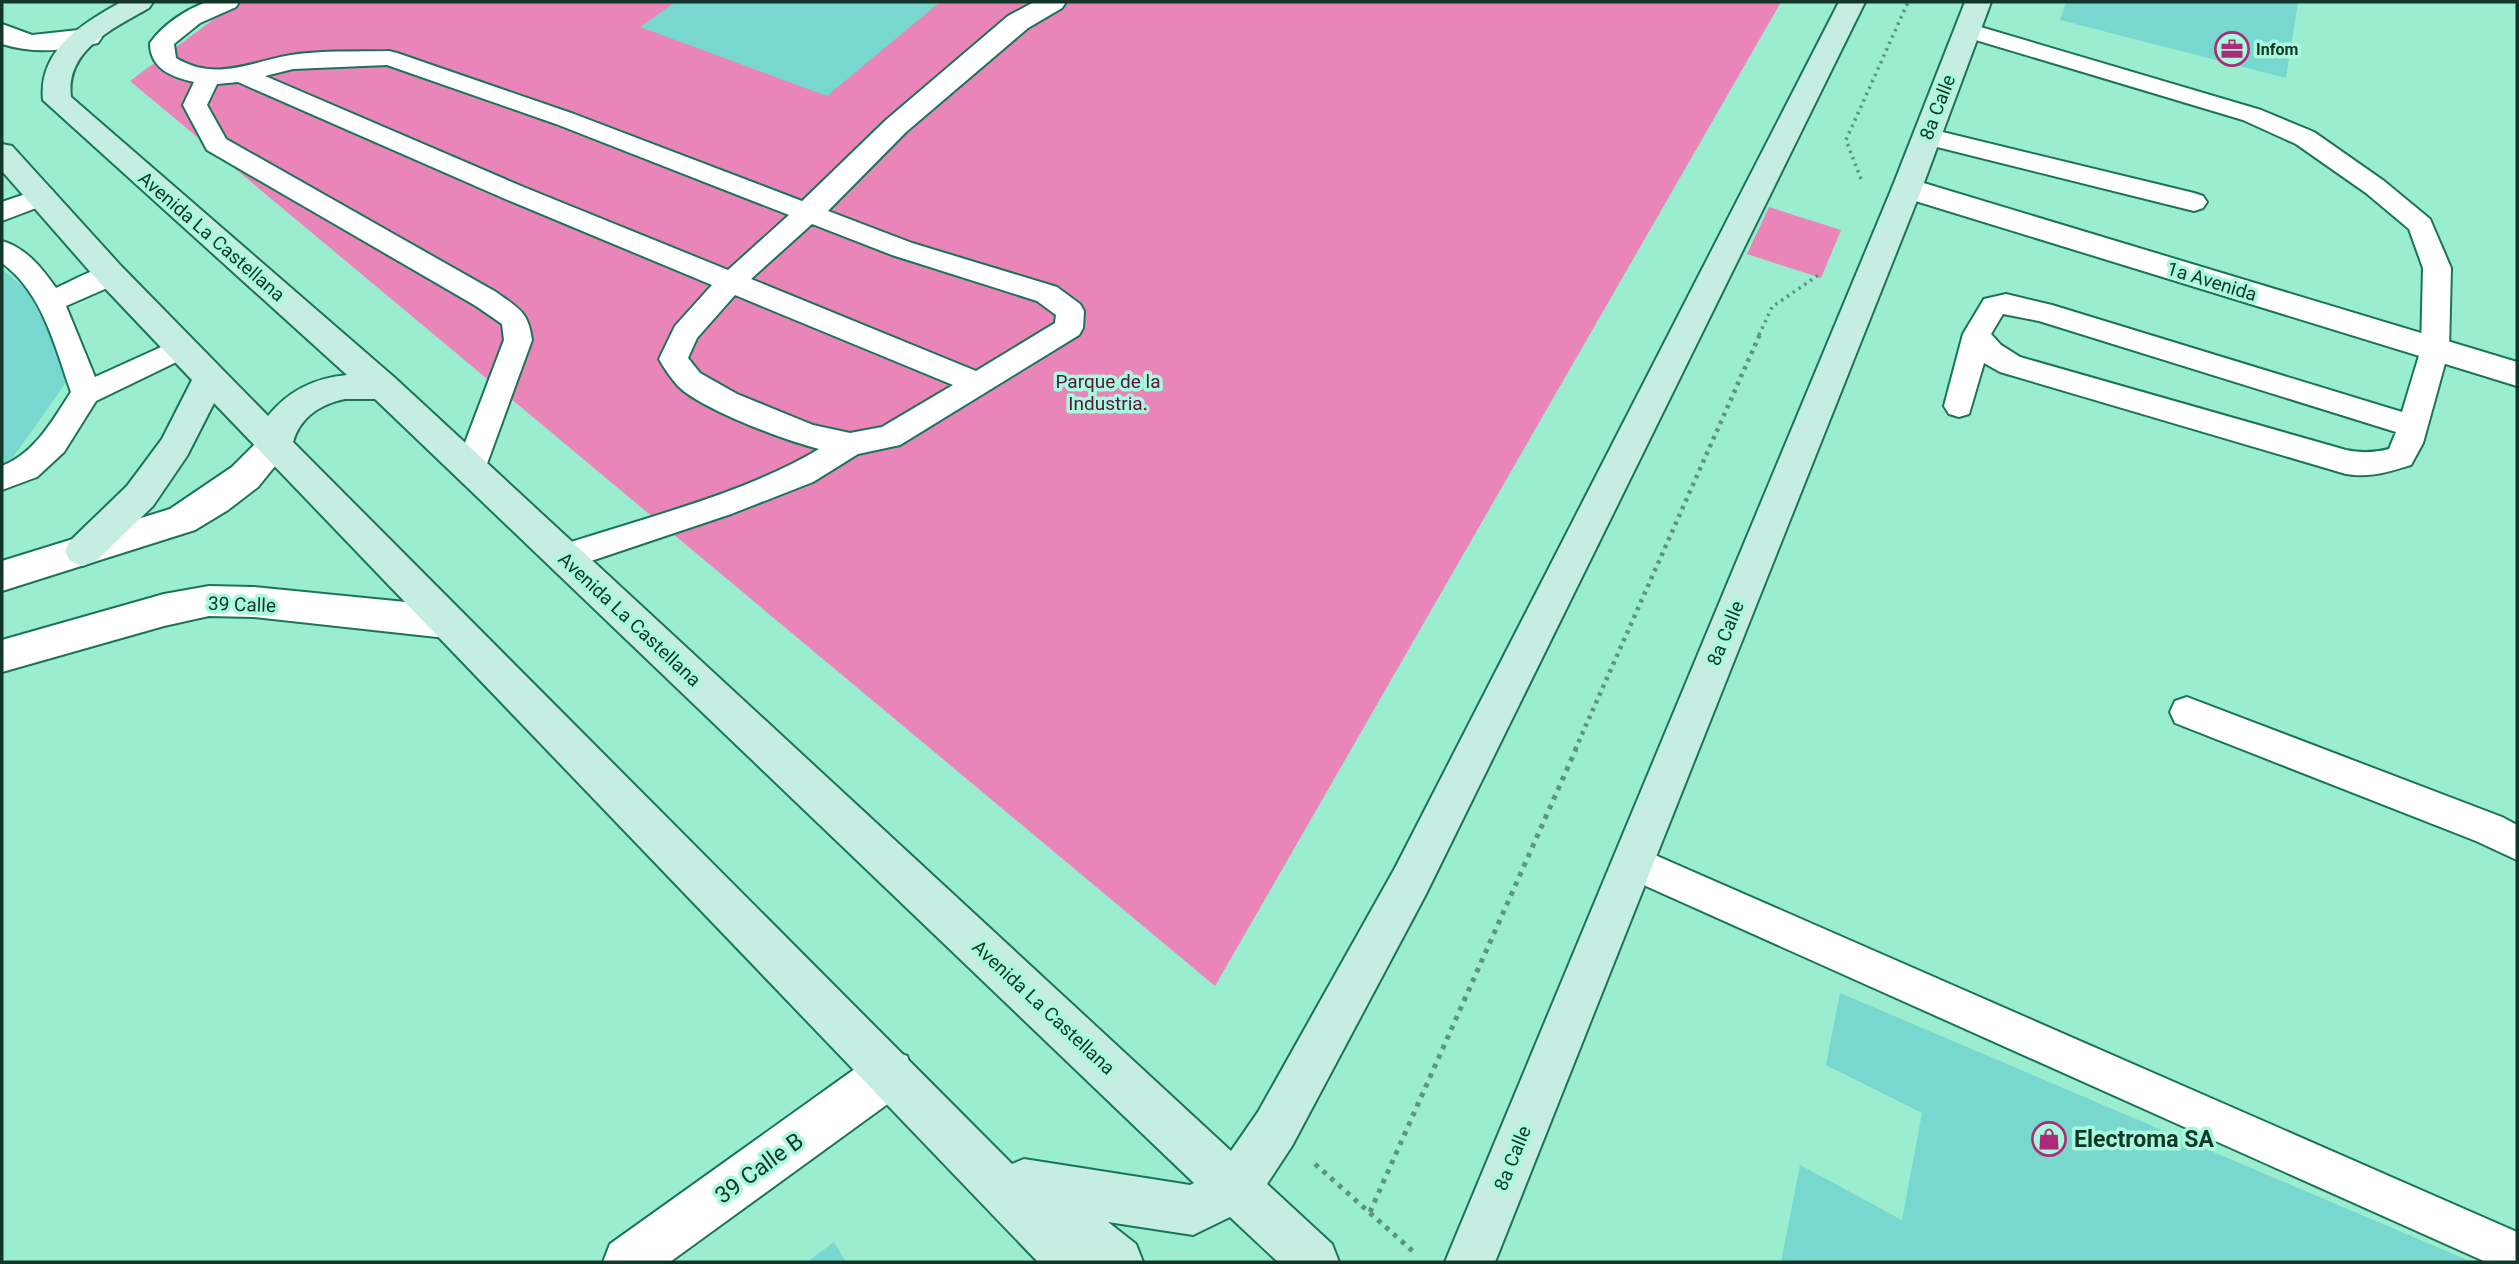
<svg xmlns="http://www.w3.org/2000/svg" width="2519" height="1264" font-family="Roboto,sans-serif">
<rect width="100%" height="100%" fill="#9aedce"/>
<path fill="#ea85b9" d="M 237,2 L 1781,2 L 1215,986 L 130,81 Z
M 1769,207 L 1841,230 L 1821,278 L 1747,254 Z"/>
<path fill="#78d7cf" d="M 675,2 L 940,2 L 827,96 L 640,27 Z
M 2066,2 L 2298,2 L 2286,78 L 2060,20 Z
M 2,269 L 26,289 L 72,374 L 2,473 Z
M 1840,993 L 2472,1262 L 1781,1262 L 1800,1165 L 1902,1220 L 1922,1113 L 1826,1065 Z
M 834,1242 L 846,1262 L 807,1262 Z"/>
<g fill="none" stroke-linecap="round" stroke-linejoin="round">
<g stroke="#1b745a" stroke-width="4">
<path id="lane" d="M 207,2 L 239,2 L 236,7 L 200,23 L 174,44 L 176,58 C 215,82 250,62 291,55 C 323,50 357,52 389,51 L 397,53 L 574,114 L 912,243 L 1057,287 L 1080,304 L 1084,311 L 1083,328 L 1079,335 L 900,445 L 858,454 L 813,482 L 731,514 L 564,570 L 553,566 L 548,557 L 553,548 C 636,520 745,494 819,449 C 786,441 701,409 678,386 C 671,378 664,368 659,359 L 675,326 L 712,285 L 503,198 L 238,82 L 217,84 L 207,105 L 226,139 L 496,292 C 519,309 528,311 532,340 L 485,469 L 481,477 L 470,481 L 459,477 L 455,469 L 504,340 L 502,324 L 476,306 L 207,150 L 183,105 L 194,82 C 172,77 150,69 150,43 C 164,24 185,10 207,2 ZM 387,65 L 556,124 L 789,215 L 728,270 L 521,186 L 265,76 L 293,69 ZM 812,224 L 892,255 L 1037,301 L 1056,315 L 1055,323 L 976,371 L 751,279 ZM 735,295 L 953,385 L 882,427 L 850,433 L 813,425 L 737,394 L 700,373 L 688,358 L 697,338 Z
M 1967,23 L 2261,110 L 2314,132 L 2384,181 L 2430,219 L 2451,268 L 2449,349 L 2423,443 L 2411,465 C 2388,472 2370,478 2346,474 L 2000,372 L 1984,363 L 1969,414 L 1959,417 L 1949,414 L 1944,406 L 1963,334 L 1984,299 L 2006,294 L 2052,305 L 2402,412 L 2421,349 L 2423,268 L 2409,229 L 2366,193 L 2296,144 L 2243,120 L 1959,35 L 1955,30 L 1959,25 ZM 2003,314 L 2039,321 L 2396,432 L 2389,449 C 2374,453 2361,453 2346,450 L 2020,357 L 2001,345 L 1991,334 Z
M 1926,128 L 2194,193 L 2203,196 L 2207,202 L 2203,208 L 2194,211 L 1917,142 L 1913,136 L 1917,130 Z
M 43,188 L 52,190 L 56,196 L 52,202 L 2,221 L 2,202 Z
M 2,241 C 26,248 42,268 56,288 C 75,280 100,263 121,268 L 125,275 L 121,282 L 66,306 L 95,377 L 181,338 L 191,341 L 195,348 L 191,355 L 96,401 L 64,452 L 37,477 L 2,490 L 2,466 C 35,453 52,421 71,392 C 55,347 43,293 2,263 Z
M 2187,697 L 2502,817 L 2517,825 L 2517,860 L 2476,841 L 2175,723 L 2170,712 L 2175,701 Z
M 1632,845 L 2517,1232 L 2517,1262 L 2486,1262 L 1619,874 L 1613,862 L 1619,850 Z"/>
</g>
<g stroke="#1b745a" stroke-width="4">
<path id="street" d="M 1034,2 L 1066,2 L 1062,8 L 1028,28 L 906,132 L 818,221 L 807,224 L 796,221 L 792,214 L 796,207 L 886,120 L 1008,16 Z
M 2,24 L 32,35 L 88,29 L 98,31 L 102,37 L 98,43 C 66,51 33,54 2,44 Z
M 1907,178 L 2517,362 L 2517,386 L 1896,195 L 1892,188 L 1896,181 Z
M 275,432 L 287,436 L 292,445 L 258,487 L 228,510 L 195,530 L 2,591 L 2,561 L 170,509 L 232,467 L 263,436 Z
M 209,586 L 253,587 L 446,606 L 460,611 L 465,622 L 460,633 L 446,638 L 253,617 L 209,616 L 164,626 L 2,672 L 2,640 L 164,594 Z
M 890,1050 L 907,1056 L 913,1073 L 907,1090 L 670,1262 L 603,1262 L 610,1244 L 873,1056 Z"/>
</g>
<g stroke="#1b745a" stroke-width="4">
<path id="secondary" d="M 121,2 L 153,2 L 149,8 C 114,28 65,50 71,97 L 395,378 L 1231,1151 L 1258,1112 L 1395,868 L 1839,2 L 1865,2 L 1425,896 L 1292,1146 L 1267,1184 L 1332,1244 L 1339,1262 L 1278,1262 L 1230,1217 L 1193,1235 L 1108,1222 L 1136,1244 L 1143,1262 L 1038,1262 L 214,403 L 187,456 L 153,506 L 96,561 L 83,566 L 70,561 L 65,551 L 70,541 L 127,486 L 162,439 L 192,380 L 100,283 L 2,171 L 2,144 L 12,146 L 122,267 L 268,416 C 289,390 315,378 347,375 L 43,100 C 38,50 82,24 121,2 ZM 345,399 L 375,399 L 1194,1183 L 1190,1185 L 1024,1159 L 1012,1164 L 293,442 C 300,417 321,404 345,399 Z
M 1965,2 L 1991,2 L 1922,188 L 1495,1262 L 1445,1262 L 1892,188 Z"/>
</g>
<path stroke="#5a9680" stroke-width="3.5" stroke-dasharray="2.5 4.5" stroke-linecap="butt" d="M 1861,179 L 1846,140 L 1908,2
M 1759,335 L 1772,307 L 1820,274"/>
<path stroke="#5a9680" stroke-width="4.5" stroke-dasharray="3.5 5" stroke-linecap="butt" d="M 1575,750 L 1760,334"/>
<path stroke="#5a9680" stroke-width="5" stroke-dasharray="4.5 6" stroke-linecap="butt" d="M 1315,1164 L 1416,1254
M 1370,1212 L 1576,749"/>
<use href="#lane" fill="#fff" fill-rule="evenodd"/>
<use href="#street" fill="#fff" fill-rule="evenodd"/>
<use href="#secondary" fill="#c6ede1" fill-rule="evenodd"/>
</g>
<defs>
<g id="office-ring" transform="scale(1.75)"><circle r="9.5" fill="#a7fadb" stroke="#ac2b78" stroke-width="1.5"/><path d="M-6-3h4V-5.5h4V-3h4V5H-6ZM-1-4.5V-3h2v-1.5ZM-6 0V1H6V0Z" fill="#ac2b78"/></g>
<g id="shop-ring" transform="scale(1.75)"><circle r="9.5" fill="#a7fadb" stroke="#ac2b78" stroke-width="1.5"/><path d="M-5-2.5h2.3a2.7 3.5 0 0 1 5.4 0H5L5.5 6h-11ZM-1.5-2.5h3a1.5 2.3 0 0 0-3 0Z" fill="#ac2b78"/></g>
</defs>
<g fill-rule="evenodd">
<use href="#office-ring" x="2232" y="49"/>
<use href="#shop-ring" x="2049" y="1139"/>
</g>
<g text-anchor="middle" stroke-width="7" stroke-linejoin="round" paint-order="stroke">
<g font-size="16" font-weight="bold" fill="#13362a" stroke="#a7fadb" text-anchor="start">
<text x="2256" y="55">Infom</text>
</g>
<g font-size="19" fill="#13362a" stroke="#a7fadb">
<text transform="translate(1937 107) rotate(-69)" y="7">8a Calle</text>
<text transform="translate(212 236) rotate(41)" y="7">Avenida La Castellana</text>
<text transform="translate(2212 281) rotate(17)" y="7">1a Avenida</text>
<text transform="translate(242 604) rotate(2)" y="7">39 Calle</text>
<text transform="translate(630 619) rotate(43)" y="7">Avenida La Castellana</text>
<text transform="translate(1725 633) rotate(-68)" y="7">8a Calle</text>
<text transform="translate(1044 1007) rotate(43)" y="7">Avenida La Castellana</text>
<text transform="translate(1512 1158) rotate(-68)" y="7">8a Calle</text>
</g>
<g font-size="19" fill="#5c123f" stroke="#a7fadb">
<text x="1108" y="388">Parque de la<tspan x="1108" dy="22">Industria.</tspan></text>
</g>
<g font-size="23" font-weight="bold" fill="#13362a" stroke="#a7fadb" text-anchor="start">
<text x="2074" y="1147">Electroma SA</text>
</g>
<g font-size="23" fill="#13362a" stroke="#a7fadb">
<text transform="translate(759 1168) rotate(-36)" y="8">39 Calle B</text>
</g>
</g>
<rect width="2519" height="1264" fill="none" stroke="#13362a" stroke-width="7"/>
</svg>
